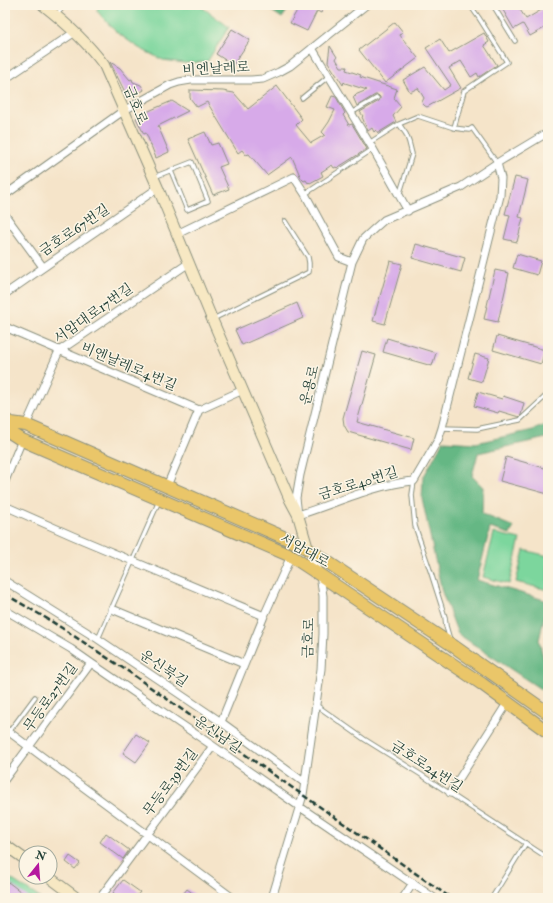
<svg xmlns="http://www.w3.org/2000/svg" width="553" height="903" font-family="'IM FELL Double Pica','Noto Serif KR',serif">
<rect width="100%" height="100%" fill="#fcf5e5"/>
<filter id="ink" filterUnits="userSpaceOnUse"><feTurbulence type="fractalNoise" baseFrequency=".025" numOctaves="2"/><feDisplacementMap in="SourceGraphic" scale="8" xChannelSelector="R" yChannelSelector="G"/><feConvolveMatrix kernelMatrix="1 2 1 2 8 2 1 2 1" color-interpolation-filters="sRGB"/></filter>
<filter id="wash" filterUnits="userSpaceOnUse"><feTurbulence type="fractalNoise" baseFrequency=".012" numOctaves="4" result="noise"/><feDisplacementMap in="SourceGraphic" scale="16" xChannelSelector="R" yChannelSelector="G"/><feGaussianBlur stdDeviation="0.9" result="paint"/><feColorMatrix in="noise" values="0 0 0 0 0 0 0 0 0 0 0 0 0 0 0 0 0 1.4 0 .05"/><feComposite in="paint" operator="in"/></filter>
<g filter="url(#wash)">
<rect width="100%" height="100%" fill="#f5e4c9"/>
<path fill="#7cd69d" stroke="#4e8a68" d="M 98,5 L 199,5 L 229,27 L 207,62 L 184,63 L 163,60 L 139,48 L 116,32 L 97,11 Z
M 494,533 L 520,539 L 509,584 L 483,577 Z
M 524,550 L 548,556 L 548,590 L 516,582 Z
M 5,875 L 40,898 L 5,898 Z"/>
<path fill="#65b784" stroke="#427a5c" d="M 263,5 L 291,5 L 282,18 Z
M 548,424 L 548,439 L 546,438 L 478,453 L 472,476 L 483,487 L 482,514 L 514,527 L 510,534 L 490,528 L 477,580 L 548,601 L 539,640 L 546,669 L 548,670 L 548,694 L 458,634 L 442,592 L 422,498 L 423,478 L 443,441 L 476,443 L 533,430 Z"/>
<g id="blocks">
<path fill="#d7aae9" d="M 300,5 L 325,5 L 321,13 L 317,11 L 307,31 L 290,23 Z
M 500,5 L 517,5 L 526,19 L 548,6 L 548,26 L 530,36 L 523,24 L 514,29 Z
M 395,22 L 403,32 L 399,34 L 418,58 L 385,83 L 359,50 Z
M 232,29 L 250,40 L 233,65 L 216,54 Z
M 484,33 L 489,42 L 484,45 L 497,65 L 479,77 L 477,73 L 471,77 L 461,61 L 449,68 L 461,88 L 427,107 L 425,106 L 423,104 L 422,102 L 424,98 L 418,88 L 410,92 L 403,80 L 425,67 L 444,90 L 451,85 L 426,48 L 440,39 L 449,53 Z
M 330,46 L 337,57 L 336,59 L 341,67 L 347,67 L 346,70 L 361,75 L 360,77 L 397,89 L 394,98 L 400,105 L 400,106 L 401,107 L 393,116 L 396,122 L 378,133 L 376,130 L 374,132 L 372,128 L 368,131 L 362,117 L 363,116 L 360,112 L 379,101 L 380,99 L 380,97 L 378,95 L 375,95 L 357,106 L 353,97 L 356,96 L 355,95 L 367,90 L 345,83 L 344,82 L 343,85 L 328,62 Z
M 110,62 L 120,68 L 130,80 L 132,79 L 133,82 L 141,85 L 144,90 L 133,97 L 127,96 Z
M 277,86 L 302,119 L 296,125 L 311,143 L 325,135 L 322,132 L 329,122 L 335,110 L 327,107 L 332,96 L 336,97 L 345,113 L 343,115 L 349,125 L 352,124 L 367,149 L 337,168 L 336,167 L 334,168 L 332,165 L 321,172 L 323,176 L 310,183 L 309,182 L 308,183 L 306,180 L 304,181 L 301,178 L 292,157 L 267,175 L 249,154 L 246,155 L 242,150 L 238,153 L 207,102 L 197,107 L 190,98 L 190,90 L 223,91 L 228,92 L 234,93 L 248,109 Z
M 172,101 L 188,111 L 158,126 L 169,152 L 156,158 L 146,133 L 144,134 L 136,118 L 151,110 Z
M 205,132 L 211,145 L 218,143 L 227,164 L 219,167 L 229,189 L 213,195 L 188,139 Z
M 515,177 L 528,180 L 519,217 L 523,218 L 517,242 L 504,239 L 510,215 L 505,214 Z
M 416,244 L 465,258 L 461,272 L 412,258 Z
M 517,254 L 541,261 L 537,275 L 513,268 Z
M 390,261 L 402,264 L 385,324 L 373,321 Z
M 495,270 L 509,273 L 498,322 L 484,319 Z
M 297,303 L 303,318 L 242,345 L 235,330 Z
M 497,336 L 545,350 L 541,364 L 493,350 Z
M 387,338 L 436,353 L 432,366 L 383,352 Z
M 362,351 L 376,355 L 357,422 L 414,438 L 411,450 L 348,432 L 344,425 L 343,418 Z
M 475,354 L 489,358 L 482,382 L 468,378 Z
M 478,392 L 502,399 L 503,396 L 524,403 L 521,415 L 519,417 L 499,411 L 498,413 L 474,406 Z
M 506,457 L 548,469 L 548,494 L 500,481 Z
M 136,734 L 150,743 L 136,762 L 123,753 Z
M 106,833 L 129,850 L 123,859 L 100,842 Z
M 70,856 L 80,863 L 75,869 L 66,862 Z
M 123,880 L 140,892 L 135,898 L 119,898 L 113,893 Z
M 8,882 L 29,898 L 5,898 L 5,887 Z
M 187,889 L 199,898 L 180,898 Z"/>
</g>
</g>
<g filter="url(#ink)">
<use href="#blocks" fill-opacity="0" stroke="#8a907e" stroke-width="1"/>
<g fill="none" stroke-linecap="round" stroke-linejoin="round">
<g stroke="#8a907e" stroke-width="5.5">
<path id="lane" d="M 493,5 L 515,41
M 57,14 L 65,5
M 302,98 L 329,76
M 351,113 L 377,98
M 399,124 L 406,134 L 409,142 L 412,154 L 399,196
M 454,128 L 464,91 L 507,62 L 479,18 L 470,5
M 369,143 L 399,124 L 418,116 L 454,128 L 469,130 L 472,128 L 497,163
M 154,177 L 192,162 L 208,201 L 187,210 L 171,171
M 305,194 L 373,149
M 213,319 L 309,272 L 309,263 L 308,257 L 285,221
M 442,428 L 477,429 L 520,420 L 548,394
M 414,481 L 412,495 L 415,526 L 431,573 L 445,617 L 446,626 L 450,640
M 98,639 L 159,501
M 316,705 L 364,739 L 420,774 L 548,858
M 9,732 L 35,697
M 493,896 L 526,843"/>
</g>
<g stroke="#8a907e" stroke-width="9">
<path id="street" d="M 312,48 L 373,149 L 408,211
M 5,79 L 75,32
M 497,163 L 501,178 L 500,196 L 442,428 L 438,440 L 414,481 C 376,484 334,504 298,515 L 296,498 L 300,475 L 352,262 L 363,239 L 375,228 L 384,220 L 461,187 L 497,163 L 542,136 L 548,133
M 5,195 L 123,111 L 170,85 L 179,82 L 191,80 L 251,80 L 263,79 L 279,72 L 290,66 L 366,5
M 5,215 L 43,267
M 177,234 L 294,177 L 305,194 L 339,257 L 352,262
M 5,294 L 158,188
M 5,327 L 199,410
M 199,410 L 243,390
M 26,425 L 59,351 L 189,263
M 5,481 L 22,440
M 167,486 L 199,410
M 5,506 L 73,536 L 264,616
M 5,581 L 98,639 L 221,722 L 305,783
M 112,609 L 244,664
M 5,610 L 71,649 L 91,663 L 213,746 L 300,807 L 434,898
M 221,722 L 264,616 L 291,556
M 5,729 L 233,898
M 5,779 L 91,663
M 450,793 L 508,702
M 100,898 L 213,746
M 272,898 L 303,795 L 321,669 L 323,634 L 323,596 L 320,575 L 309,551
M 403,898 L 413,883"/>
</g>
<g stroke="#8a907e" stroke-width="12">
<path id="secondary" d="M 43,5 C 66,23 87,42 104,65 L 158,188 L 212,319 L 290,500 L 298,515 L 308,549
M 5,845 L 26,860
M 49,877 L 77,898"/>
</g>
<g stroke="#8a907e" stroke-width="14">
<path id="primary" d="M 5,420 L 11,423 L 26,425 L 290,540 L 308,549 L 452,645 L 548,713
M 5,429 L 22,440 L 291,556 L 320,575 L 482,684 L 548,732"/>
</g>
<use href="#lane" stroke="#fff" stroke-width="3.5"/>
<use href="#street" stroke="#fff" stroke-width="7"/>
<use href="#secondary" stroke="#f7e8c3" stroke-width="10"/>
<use href="#primary" stroke="#eac669" stroke-width="12"/>
<path stroke="#1f3d34" stroke-width="2.5" stroke-dasharray="6 3" stroke-linecap="butt" d="M 5,594 L 51,621 L 129,672 L 274,775 L 451,898"/>
</g>
</g>
<g text-anchor="middle" stroke-width="3" stroke-linejoin="round" paint-order="stroke">
<g font-size="14" fill="#1f3d34" stroke="#fcf5e5">
<text transform="translate(216 68) rotate(-3)" y="5">비엔날레로</text>
<text transform="translate(136 105) rotate(67)" y="5">금호로</text>
<text transform="translate(74 230) rotate(-34)" y="5">금호로67번길</text>
<text transform="translate(93 313) rotate(-35)" y="5">서암대로17번길</text>
<text transform="translate(129 366) rotate(23)" y="5">비엔날레로4번길</text>
<text transform="translate(309 385) rotate(-76)" y="5">운용로</text>
<text transform="translate(358 483) rotate(-17)" y="5">금호로40번길</text>
<text transform="translate(305 550) rotate(29)" y="5">서암대로</text>
<text transform="translate(308 638) rotate(-88)" y="5">금호로</text>
<text transform="translate(164 668) rotate(34)" y="5">운신북길</text>
<text transform="translate(50 697) rotate(-54)" y="5">무등로27번길</text>
<text transform="translate(218 734) rotate(35)" y="5">운신남길</text>
<text transform="translate(427 766) rotate(33)" y="5">금호로24번길</text>
<text transform="translate(170 782) rotate(-53)" y="5">무등로39번길</text>
</g>
</g>
<rect width="553" height="903" fill="none" stroke="#fcf5e5" stroke-width="20"/>
<g transform="translate(38 865) rotate(17)"><circle r="19" fill="#fcf5e5" stroke="#a4ab9e"/>
<path d="M0-3L7 15L0 10L-7 15Z" fill="#b5179e"/>
<text y="-6" font-size="11" font-weight="bold" text-anchor="middle" fill="#1f3d34">N</text>
</g>
</svg>
